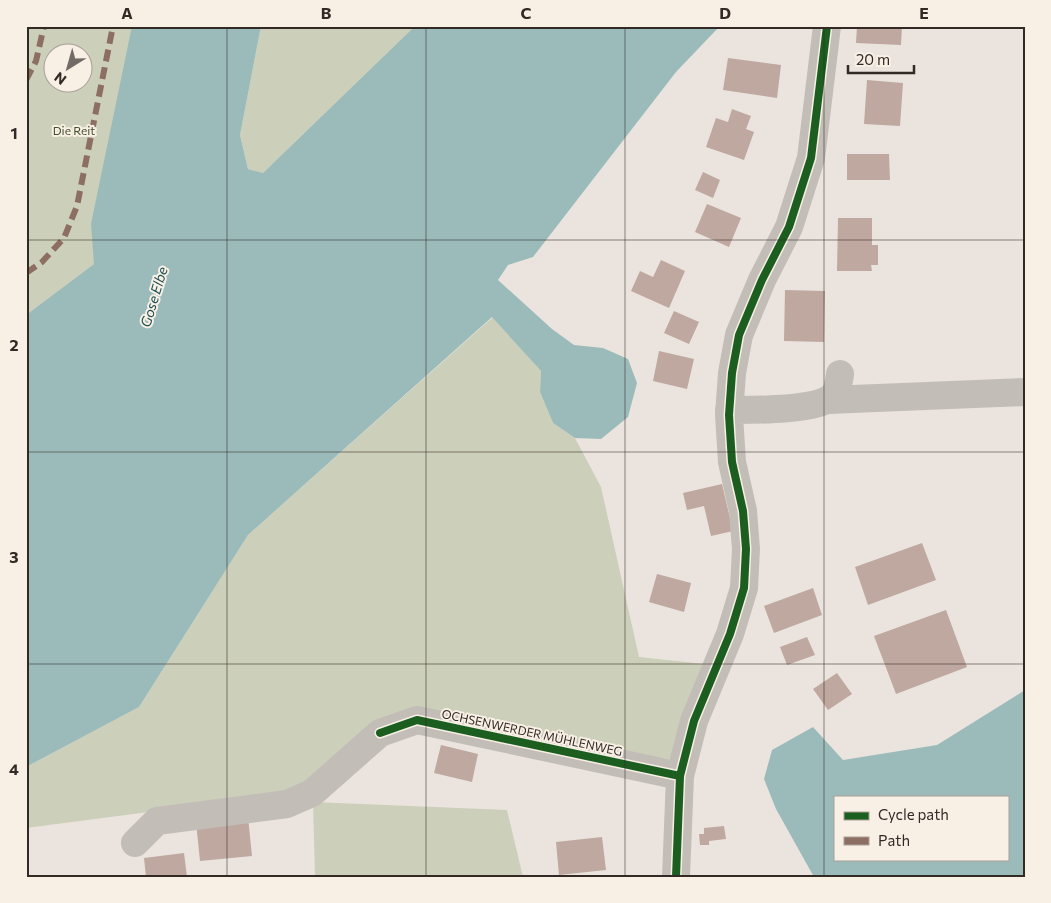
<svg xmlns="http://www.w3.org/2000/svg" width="1051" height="903" font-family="Commissioner,sans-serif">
<rect width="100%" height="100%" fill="#ebe4de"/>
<path fill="#cccfb9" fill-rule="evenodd" d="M 26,26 L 143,26 L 94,264 L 26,315 ZM 52,52 L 82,52 L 82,82 L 52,82 Z
M 261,26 L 415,26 L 263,173 L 248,169 L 240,135 Z
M 493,317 L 541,371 L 540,392 L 553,423 L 575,438 L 601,487 L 639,657 L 704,664 L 676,760 L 423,724 L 294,793 L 26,828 L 26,767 L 139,707 L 248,535 Z
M 313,802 L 507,810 L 523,877 L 315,877 Z"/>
<path fill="#9bbbba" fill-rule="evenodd" d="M 132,26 L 261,26 L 240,135 L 248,169 L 263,173 L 415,26 L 720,26 L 676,72 L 533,257 L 508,265 L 498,280 L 552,329 L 574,345 L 603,348 L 628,359 L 637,383 L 628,417 L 601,439 L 575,438 L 553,423 L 540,392 L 541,371 L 492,317 L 248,535 L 139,707 L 26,767 L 26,315 L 94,264 L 91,224 Z
M 1025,690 L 1025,877 L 814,877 L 776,809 L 764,779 L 772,750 L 813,727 L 843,760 L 937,745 ZM 835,797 L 1007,797 L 1007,859 L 835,859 Z"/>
<path fill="#bea8a0" d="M 857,26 L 902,26 L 901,45 L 856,43 Z
M 728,58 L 781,65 L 777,98 L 723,90 Z
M 867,80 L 903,83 L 900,126 L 864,124 Z
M 732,109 L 751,116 L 746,129 L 754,132 L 744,160 L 706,147 L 716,118 L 728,122 Z
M 847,154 L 889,154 L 890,180 L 847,180 Z
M 703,172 L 720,180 L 713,198 L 695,190 Z
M 707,204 L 741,218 L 729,247 L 695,232 Z
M 838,218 L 872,218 L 872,245 L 878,245 L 878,265 L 871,265 L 872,271 L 837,271 Z
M 661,260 L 685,271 L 669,308 L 631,291 L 640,271 L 653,277 Z
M 785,290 L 825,291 L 824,342 L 784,341 Z
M 674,311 L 699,322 L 689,344 L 664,333 Z
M 659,351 L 694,359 L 687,389 L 653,381 Z
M 722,484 L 733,531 L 711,536 L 704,506 L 687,510 L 683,493 Z
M 922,543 L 936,580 L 868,605 L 855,567 Z
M 657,574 L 691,583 L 684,612 L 649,602 Z
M 813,588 L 822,615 L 774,633 L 764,606 Z
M 946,610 L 967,667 L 896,694 L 874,636 Z
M 807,637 L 815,655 L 787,665 L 780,647 Z
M 837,673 L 852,694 L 828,710 L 813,689 Z
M 441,745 L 478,754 L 472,782 L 434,773 Z
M 248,817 L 252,856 L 200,861 L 196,822 Z
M 724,826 L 726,839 L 709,841 L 709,845 L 700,845 L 699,834 L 704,834 L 704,828 Z
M 602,837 L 606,870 L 559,875 L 556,842 Z
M 184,853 L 187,877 L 146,877 L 144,858 Z"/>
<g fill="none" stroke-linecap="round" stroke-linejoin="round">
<path stroke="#c3bdb8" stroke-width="28" d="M 828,400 L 1025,392
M 729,410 C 751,410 817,411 833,396 C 838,391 839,380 840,374
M 135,843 L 157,821 L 287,804 L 312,793 L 380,733 L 417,720 L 680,776
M 676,877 L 680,776 L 694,721 L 730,634 L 744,588 L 746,549 L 743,511 L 732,462 L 729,415 L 732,373 L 739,335 L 762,280 L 789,227 L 811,158 L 827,26"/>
<path stroke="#8d6e63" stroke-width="6" stroke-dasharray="12 6" stroke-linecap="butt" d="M 26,80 L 36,61 L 44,26
M 26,273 L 42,262 L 64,238 L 77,206 L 113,26"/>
<g stroke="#f8efe5" stroke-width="11">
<path id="cycleway" d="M 380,733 L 417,720 L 680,776
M 676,877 L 680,776 L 694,721 L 730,634 L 744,588 L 746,549 L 743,511 L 732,462 L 729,415 L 732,373 L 739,335 L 762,280 L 789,227 L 811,158 L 827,26"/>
</g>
<use href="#cycleway" stroke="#1b5e20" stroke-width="8"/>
</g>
<path fill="none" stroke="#332a26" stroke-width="1" stroke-opacity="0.55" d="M 227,26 L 227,877M 426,26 L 426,877M 625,26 L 625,877M 824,26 L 824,877M 26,240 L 1025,240M 26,452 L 1025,452M 26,664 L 1025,664"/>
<g text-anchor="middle" stroke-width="4" stroke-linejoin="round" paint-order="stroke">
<g font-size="12" fill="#44502b" stroke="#f8efe5">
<text x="74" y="135">Die Reit</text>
</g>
<g font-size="12" fill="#332a26" stroke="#f8efe5">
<text transform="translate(532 733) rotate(12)" y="4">OCHSENWERDER MÜHLENWEG</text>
</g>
<g font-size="14" font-style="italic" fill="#1e5053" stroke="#f8efe5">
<text transform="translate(154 297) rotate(-73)" y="5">Gose Elbe</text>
</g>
</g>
<rect width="1051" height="903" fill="none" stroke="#f8efe5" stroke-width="55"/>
<rect x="834" y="796" width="175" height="65" fill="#f8efe5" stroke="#a9a099"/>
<rect x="844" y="812" width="25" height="8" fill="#1b5e20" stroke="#a9a099"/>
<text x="878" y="820" font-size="15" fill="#332a26">Cycle path</text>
<rect x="844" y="837" width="25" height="8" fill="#8d6e63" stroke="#a9a099"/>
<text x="878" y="846" font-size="15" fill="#332a26">Path</text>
<g transform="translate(68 68) rotate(217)"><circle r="24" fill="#f8efe5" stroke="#a9a099"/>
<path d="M0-4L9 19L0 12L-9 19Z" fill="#736b66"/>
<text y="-8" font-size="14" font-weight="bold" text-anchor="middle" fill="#332a26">N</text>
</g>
<path d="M848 65v8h66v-8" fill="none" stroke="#332a26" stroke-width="2.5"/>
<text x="856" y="65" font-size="15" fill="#332a26" stroke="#f8efe5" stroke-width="4" paint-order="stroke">20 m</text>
<rect x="28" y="28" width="996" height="848" fill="none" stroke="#332a26" stroke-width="2"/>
<g font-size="16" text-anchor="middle" font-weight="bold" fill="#332a26">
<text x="127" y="19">A</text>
<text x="326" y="19">B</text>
<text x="526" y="19">C</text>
<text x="725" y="19">D</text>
<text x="924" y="19">E</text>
<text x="14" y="139">1</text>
<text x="14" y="351">2</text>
<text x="14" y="563">3</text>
<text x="14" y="775">4</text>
</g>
</svg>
